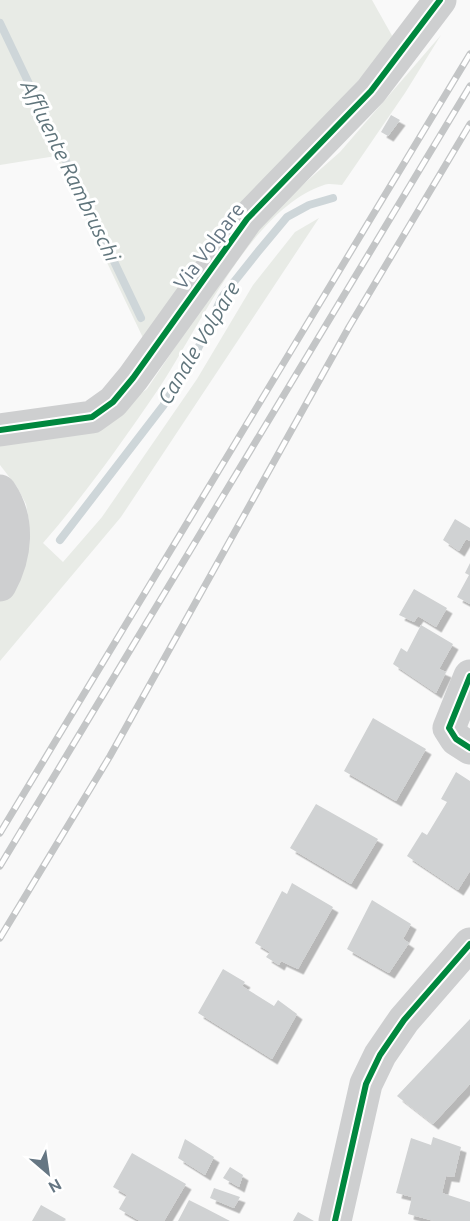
<svg xmlns="http://www.w3.org/2000/svg" width="470" height="1221" font-family="Ubuntu,sans-serif">
<defs>
<filter id="shadow"><feDropShadow dx="5.5" dy="5.5" stdDeviation="0" flood-color="#0004"/></filter>
</defs>
<rect width="100%" height="100%" fill="#f9f9f9"/>
<path fill="#e8ebe6" d="M 0,0 L 372,0 L 395,41 L 243,204 L 145,342 L 56,156 L 0,165 Z
M 441,35 L 405,93 L 342,185 C 337,185 329,183 324,185 C 249,210 198,332 155,394 C 120,445 84,496 43,543 L 63,562 L 102,517 L 197,379 L 253,285 L 295,232 L 319,218 L 121,517 L 0,661 L 0,596 L 17,565 L 29,522 L 26,504 L 17,487 L 0,465 L 0,439 L 109,417 L 147,389 L 202,307 L 264,219 L 340,152 Z"/>
<g fill="none" stroke-linecap="round" stroke-linejoin="round">
<path stroke="#ced6d9" stroke-width="8" d="M 0,23 L 141,318
M 60,540 L 163,406 L 195,355 L 222,297 L 257,253 L 287,217 L 309,205 L 333,198"/>
</g>
<path fill="#d0d2d3" filter="url(#shadow)" d="M 391,115 L 400,120 L 388,136 L 381,132 Z
M 455,519 L 470,528 L 470,541 L 466,539 L 459,551 L 443,540 Z
M 470,563 L 470,604 L 457,597 L 469,575 L 465,573 Z
M 414,589 L 447,608 L 436,627 L 418,616 L 414,622 L 399,615 Z
M 421,625 L 453,644 L 439,669 L 446,672 L 436,693 L 393,664 L 401,648 L 407,652 Z
M 373,718 L 426,749 L 396,801 L 344,771 Z
M 456,772 L 470,781 L 470,871 L 458,890 L 407,856 L 422,832 L 427,835 L 447,802 L 441,799 Z
M 316,804 L 378,839 L 351,884 L 290,848 Z
M 292,883 L 333,907 L 298,969 L 281,961 L 279,965 L 266,957 L 270,952 L 255,943 L 282,891 L 287,894 Z
M 372,900 L 411,924 L 403,939 L 409,943 L 389,973 L 347,949 Z
M 223,969 L 245,982 L 242,986 L 274,1006 L 278,1000 L 297,1014 L 272,1059 L 198,1013 Z
M 470,1019 L 470,1084 L 433,1124 L 397,1096 Z
M 433,1137 L 461,1147 L 454,1177 L 446,1176 L 442,1193 L 470,1202 L 470,1221 L 434,1221 L 408,1214 L 412,1197 L 396,1193 L 411,1138 L 431,1145 Z
M 185,1139 L 214,1157 L 205,1175 L 178,1158 Z
M 132,1153 L 186,1184 L 164,1221 L 140,1221 L 119,1209 L 127,1195 L 113,1187 Z
M 230,1167 L 243,1175 L 239,1187 L 223,1178 Z
M 214,1188 L 240,1197 L 234,1208 L 210,1198 Z
M 189,1200 L 205,1208 L 230,1221 L 178,1221 Z
M 41,1205 L 66,1219 L 64,1221 L 32,1221 Z
M 298,1212 L 314,1221 L 293,1221 Z"/>
<g fill="none" stroke-linecap="round" stroke-linejoin="round">
<path stroke="#cecfd0" stroke-width="33" d="M 0,430 L 92,417 L 113,402 L 133,378 L 247,219 L 371,91 L 440,0
M 0,491 C 20,520 16,556 0,585
M 470,676 L 449,728 L 456,739 L 470,748
M 335,1221 L 366,1084 L 380,1055 L 404,1020 L 470,944"/>
<g stroke="#c3c5c6" stroke-width="7">
<path id="rail" d="M 0,833 L 470,54
M 0,866 L 470,86
M 0,938 L 110,756 L 349,327 L 470,124"/>
</g>
<use href="#rail" stroke="#fff" stroke-width="4.5" stroke-dasharray="14" stroke-linecap="butt"/>
<g stroke="#fff" stroke-width="10">
<path id="cycleway" d="M 0,430 L 92,417 L 113,402 L 133,378 L 247,219 L 371,91 L 440,0
M 470,676 L 449,728 L 456,739 L 470,748
M 335,1221 L 366,1084 L 380,1055 L 404,1020 L 470,944"/>
</g>
<use href="#cycleway" stroke="#00873e" stroke-width="6"/>
</g>
<g text-anchor="middle" stroke-width="6" stroke-linejoin="round" paint-order="stroke">
<g font-size="20" fill="#657683" stroke="#fff">
<text transform="translate(209 246) rotate(-53)" y="7">Via Volpare</text>
</g>
<g font-size="21" font-style="italic" fill="#60757c" stroke="#fff">
<text transform="translate(70 171) rotate(64)" y="7">Affluente Rambruschi</text>
<text transform="translate(199 343) rotate(-59)" y="7">Canale Volpare</text>
</g>
</g>
<g transform="translate(48 1173) rotate(151)" stroke="#ffffff" stroke-width="4.5" paint-order="stroke">
<path d="M0-4.5L10 22L0 15L-10 22Z" fill="#657683"/>
<text y="-9" font-size="16" font-weight="bold" text-anchor="middle" fill="#657683">N</text>
</g>
</svg>
